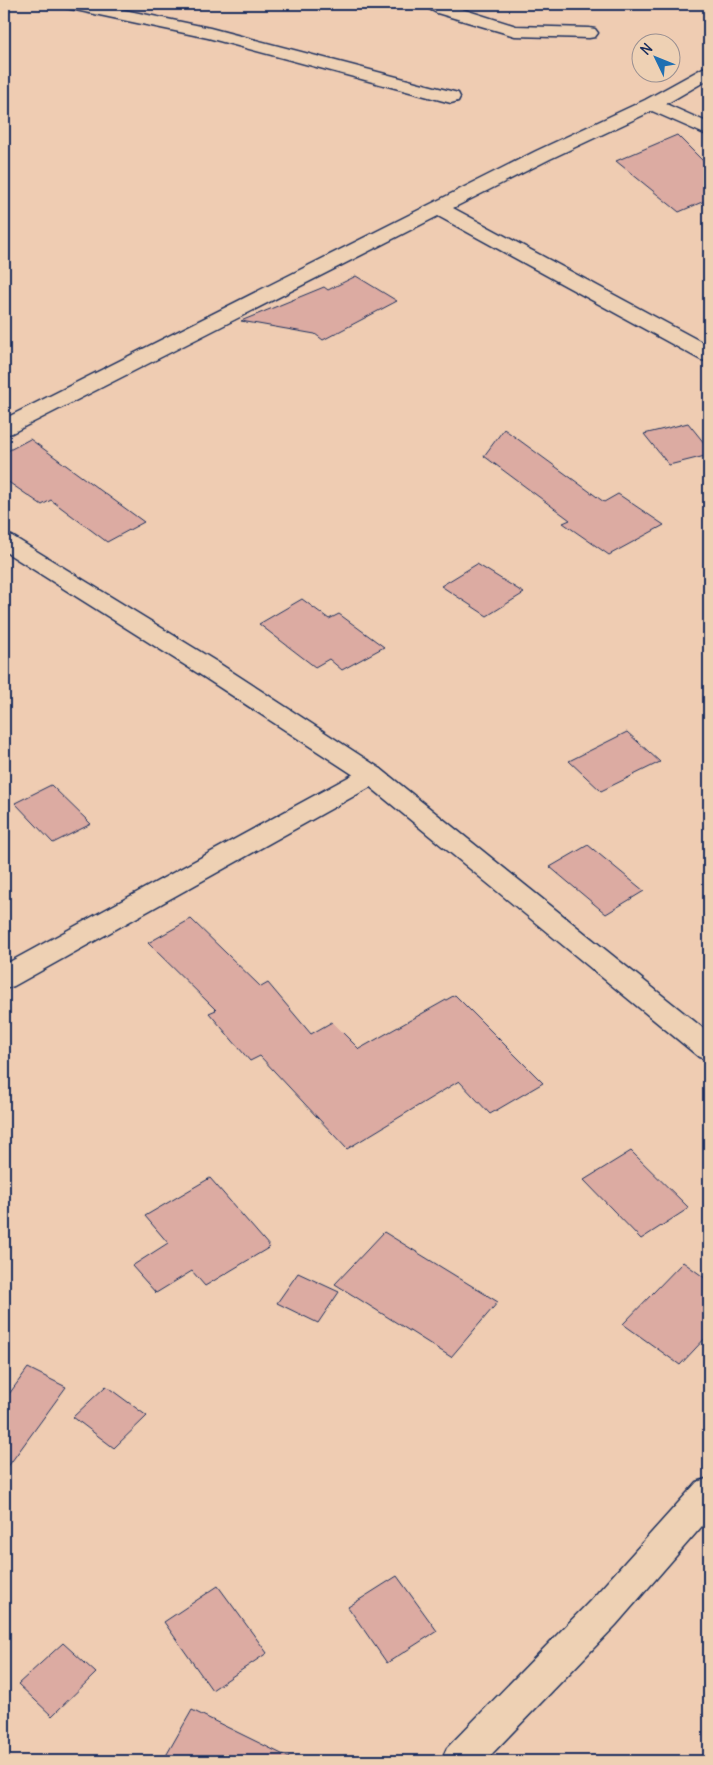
<svg xmlns="http://www.w3.org/2000/svg" width="713" height="1765" font-family="Delius,sans-serif">
<rect width="100%" height="100%" fill="#efccb2"/>
<filter id="ink" filterUnits="userSpaceOnUse"><feTurbulence type="fractalNoise" baseFrequency=".02" numOctaves="2"/><feDisplacementMap in="SourceGraphic" scale="10" xChannelSelector="R" yChannelSelector="G"/><feConvolveMatrix kernelMatrix="1 2 1 2 8 2 1 2 1" color-interpolation-filters="sRGB"/></filter>
<g filter="url(#ink)">
<path fill="#dcaba2" stroke="#1b2f5e" d="M 677,135 L 709,167 L 709,199 L 679,212 L 616,161 Z
M 356,276 L 397,301 L 323,340 L 315,334 L 241,321 L 324,287 L 328,290 Z
M 688,423 L 709,449 L 709,455 L 669,465 L 644,434 Z
M 504,429 L 604,502 L 618,494 L 664,525 L 609,555 L 563,523 L 570,520 L 484,456 Z
M 30,439 L 144,522 L 107,542 L 51,500 L 42,505 L 4,479 L 4,453 Z
M 477,564 L 524,593 L 487,616 L 441,586 Z
M 302,599 L 329,619 L 339,614 L 384,647 L 342,670 L 329,659 L 315,667 L 259,624 Z
M 627,732 L 660,762 L 601,791 L 569,761 Z
M 51,785 L 91,824 L 53,843 L 15,803 Z
M 588,845 L 644,891 L 606,914 L 550,867 Z
M 191,919 L 261,987 L 268,983 L 311,1034 L 332,1022 L 359,1049 L 455,995 L 543,1083 L 490,1114 L 459,1081 L 347,1149 L 260,1056 L 250,1061 L 209,1013 L 216,1010 L 148,943 Z
M 631,1151 L 689,1208 L 641,1239 L 584,1180 Z
M 210,1178 L 270,1247 L 205,1286 L 192,1271 L 156,1293 L 132,1266 L 168,1243 L 145,1216 Z
M 384,1232 L 498,1302 L 451,1357 L 335,1284 Z
M 683,1262 L 709,1281 L 709,1334 L 680,1365 L 623,1324 Z
M 298,1273 L 339,1292 L 318,1323 L 277,1303 Z
M 28,1368 L 66,1387 L 4,1472 L 4,1401 Z
M 106,1386 L 147,1416 L 114,1448 L 73,1417 Z
M 397,1576 L 437,1631 L 387,1663 L 348,1607 Z
M 218,1586 L 267,1653 L 212,1690 L 164,1622 Z
M 63,1643 L 96,1673 L 52,1716 L 18,1684 Z
M 192,1710 L 296,1761 L 163,1761 Z"/>
<g fill="none" stroke-linecap="round" stroke-linejoin="round">
<g stroke="#1b2f5e" stroke-width="3">
<path id="street" d="M 63,4 L 96,4 L 210,28 L 458,93 L 460,97 L 458,101 L 451,103 L 208,38 L 66,8 Z
M 424,4 L 446,4 L 516,26 L 589,28 L 595,29 L 598,33 L 595,37 L 589,38 L 515,36 L 437,13 L 427,8 Z
M 709,66 L 709,79 L 666,104 L 709,123 L 709,136 L 652,111 L 550,159 L 453,208 L 709,346 L 709,361 L 701,360 L 438,216 L 12,433 L 4,435 L 4,419 L 536,151 L 645,100 L 703,68 Z
M 372,766 L 381,769 L 385,775 L 381,781 L 14,986 L 4,989 L 4,965 L 363,769 Z
M 709,1478 L 709,1518 L 616,1625 L 485,1761 L 441,1761 L 447,1748 L 590,1601 L 697,1482 Z"/>
</g>
<g stroke="#1b2f5e" stroke-width="3">
<path id="secondary" d="M 4,534 L 12,536 L 217,662 L 381,769 L 709,1033 L 709,1060 L 699,1057 L 363,781 L 199,674 L 4,551 Z"/>
</g>
<use href="#street" fill="#eed1b4" fill-rule="evenodd"/>
<use href="#secondary" fill="#eed1b4" fill-rule="evenodd"/>
</g>
</g>
<rect width="713" height="1765" fill="none" stroke="#eed1b4" stroke-width="20"/>
<rect x="10" y="10" width="693" height="1745" fill="none" stroke="#1b2f5e" stroke-width="2" filter="url(#ink)"/>
<g transform="translate(656 58) rotate(313)"><circle r="24" fill="#eed1b4" stroke="#9a9092"/>
<path d="M0-4L9 19L0 12L-9 19Z" fill="#1f6fb2"/>
<text y="-8" font-size="14" font-weight="bold" text-anchor="middle" fill="#1b2f5e">N</text>
</g>
</svg>
